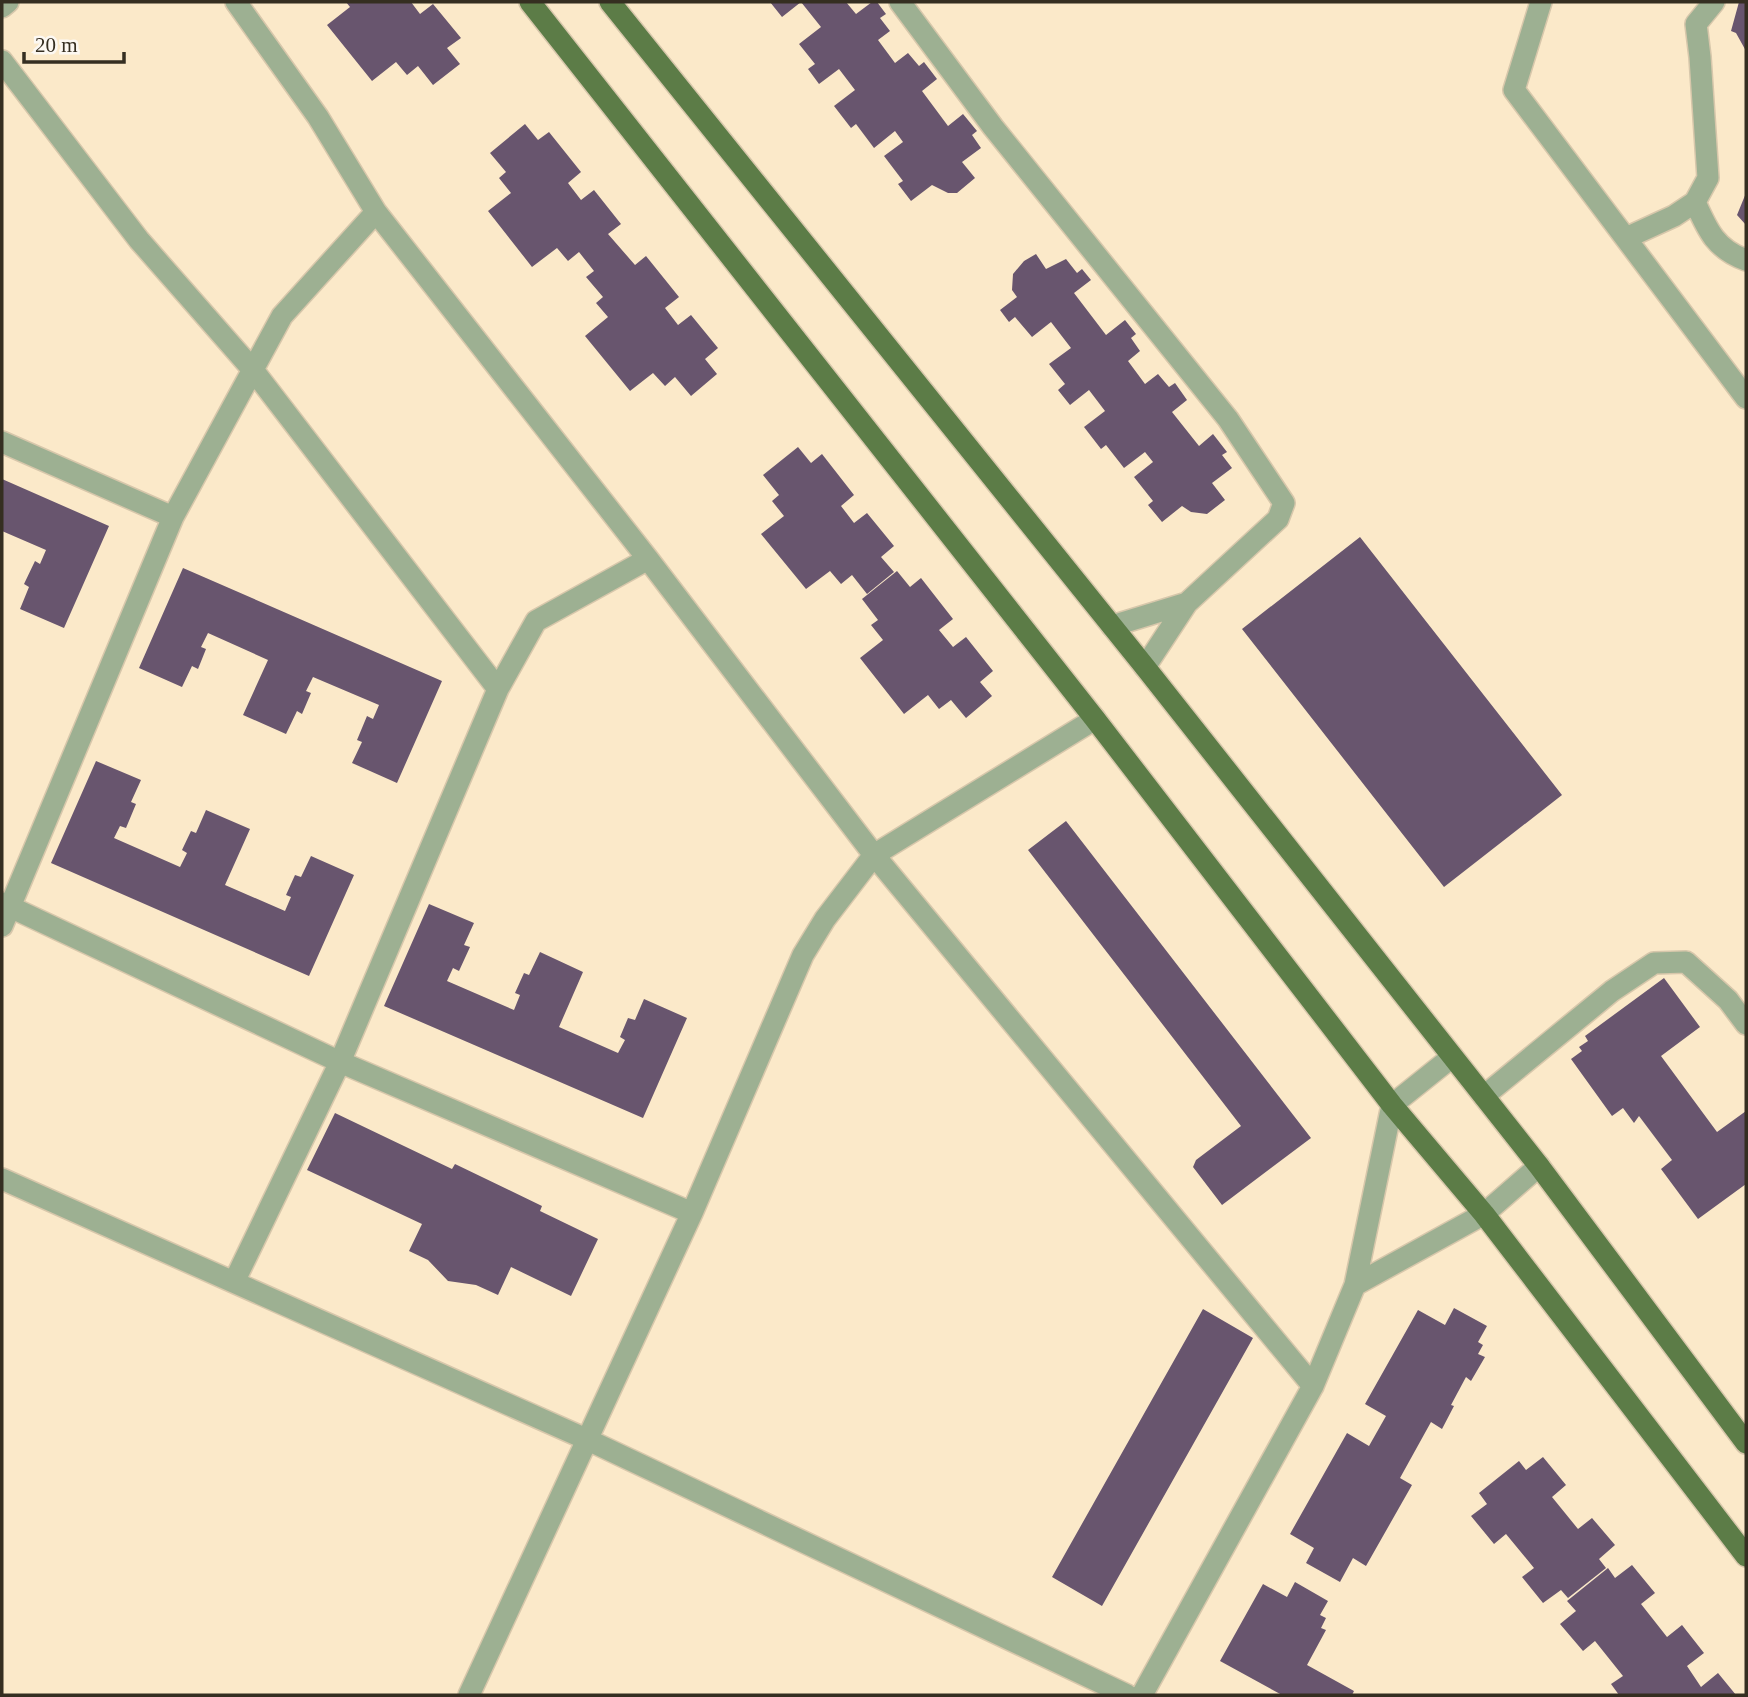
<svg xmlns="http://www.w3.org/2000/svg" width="1748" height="1697" font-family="'Times New Roman',serif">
<rect width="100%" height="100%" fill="#fbe9c9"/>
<path fill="#68556e" d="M 346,2 L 411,2 L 420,14 L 433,4 L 461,38 L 447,48 L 460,64 L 433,85 L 418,66 L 407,75 L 396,62 L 372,81 L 327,25 L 350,7 Z
M 770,2 L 846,2 L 856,14 L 872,2 L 877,2 L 886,14 L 880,18 L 890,31 L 878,40 L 895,63 L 908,53 L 919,66 L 924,62 L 937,79 L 922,91 L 948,126 L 963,114 L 977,131 L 972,135 L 981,148 L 962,162 L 975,178 L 957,193 L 948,193 L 932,185 L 911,201 L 898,184 L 903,181 L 884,156 L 903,142 L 895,131 L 874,148 L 856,124 L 851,128 L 834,106 L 855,90 L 839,69 L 819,84 L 808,69 L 815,64 L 799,44 L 821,27 L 801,2 L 782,17 Z
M 1739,2 L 1746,2 L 1746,51 L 1736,33 L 1731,31 Z
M 525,124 L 538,140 L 549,132 L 581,172 L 568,183 L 581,200 L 594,190 L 621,224 L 608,234 L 635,265 L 646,256 L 679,297 L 665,308 L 678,325 L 691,315 L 718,348 L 705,359 L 717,374 L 691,396 L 675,377 L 665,386 L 653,373 L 630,391 L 585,336 L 608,317 L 596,303 L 603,297 L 586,277 L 594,271 L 579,252 L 568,261 L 557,248 L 532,267 L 488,211 L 511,193 L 499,178 L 506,172 L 490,153 Z
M 1746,193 L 1746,225 L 1737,215 Z
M 1036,254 L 1046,269 L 1066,259 L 1077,273 L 1082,269 L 1091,280 L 1074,293 L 1106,335 L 1125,320 L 1136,334 L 1131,338 L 1140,351 L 1128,361 L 1145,384 L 1158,374 L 1169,387 L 1175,383 L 1187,400 L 1172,412 L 1199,446 L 1213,434 L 1227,452 L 1222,455 L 1232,468 L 1212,483 L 1225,500 L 1207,514 L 1191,512 L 1182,506 L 1162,522 L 1148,505 L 1153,501 L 1134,477 L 1153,462 L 1145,452 L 1124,468 L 1106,445 L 1101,449 L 1084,427 L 1105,411 L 1089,390 L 1070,405 L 1058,390 L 1065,384 L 1049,364 L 1071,348 L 1051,322 L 1032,337 L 1015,317 L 1009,322 L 1000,310 L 1017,297 L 1012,290 L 1013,274 L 1024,261 Z
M 798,447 L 811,463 L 822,454 L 854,495 L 841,506 L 854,523 L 867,513 L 894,546 L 881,557 L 894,572 L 867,594 L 852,575 L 841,584 L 830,571 L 806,589 L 761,534 L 784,516 L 772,501 L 779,495 L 763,475 Z
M 2,479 L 109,526 L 64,628 L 20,609 L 29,587 L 24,584 L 35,561 L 40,564 L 46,550 L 2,531 Z
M 1360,537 L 1562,795 L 1444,887 L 1242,629 Z
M 183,568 L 442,681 L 397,783 L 352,763 L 362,742 L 357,740 L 367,716 L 373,719 L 379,705 L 313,677 L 306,691 L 311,693 L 302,714 L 297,711 L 286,734 L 243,715 L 268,660 L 208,633 L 201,647 L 206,649 L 198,669 L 192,666 L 182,687 L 139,668 Z
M 897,571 L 910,587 L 921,578 L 953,619 L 939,630 L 953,647 L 966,637 L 993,671 L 980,682 L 992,696 L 966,718 L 951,700 L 939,709 L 928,695 L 904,714 L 860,658 L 883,640 L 871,625 L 878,620 L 862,599 Z
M 96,761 L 141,780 L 131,802 L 136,804 L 126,828 L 120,826 L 114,838 L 180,867 L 187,853 L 182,850 L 191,831 L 196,833 L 206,810 L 250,829 L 225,885 L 285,911 L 291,897 L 286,895 L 295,875 L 301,877 L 311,856 L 354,875 L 309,976 L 51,863 Z
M 1066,821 L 1311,1138 L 1222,1205 L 1193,1167 L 1196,1160 L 1241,1126 L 1028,850 Z
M 429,904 L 474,923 L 464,945 L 470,947 L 459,971 L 453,968 L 447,981 L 514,1010 L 520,995 L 515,993 L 524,973 L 529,975 L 540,952 L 583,972 L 559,1027 L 618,1053 L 625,1040 L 620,1037 L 628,1018 L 635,1020 L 644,999 L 687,1018 L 643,1118 L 384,1006 Z
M 1664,978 L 1700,1027 L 1661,1056 L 1717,1132 L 1746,1111 L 1746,1184 L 1698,1219 L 1661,1169 L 1672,1160 L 1639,1116 L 1634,1123 L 1623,1108 L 1612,1116 L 1571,1059 L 1582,1051 L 1579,1047 L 1588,1041 L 1585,1036 Z
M 335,1113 L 452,1169 L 455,1164 L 542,1206 L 540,1211 L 598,1239 L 571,1296 L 511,1267 L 498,1295 L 476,1285 L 448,1281 L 428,1260 L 409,1251 L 422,1224 L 307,1170 Z
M 1454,1308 L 1487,1326 L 1478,1342 L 1483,1345 L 1478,1354 L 1485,1357 L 1471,1381 L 1466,1377 L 1451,1405 L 1454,1406 L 1442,1429 L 1431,1422 L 1400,1478 L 1412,1485 L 1366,1566 L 1353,1558 L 1340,1582 L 1306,1563 L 1314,1548 L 1290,1534 L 1347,1433 L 1369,1446 L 1386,1416 L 1365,1404 L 1418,1310 L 1445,1325 Z
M 1203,1309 L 1253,1338 L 1102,1606 L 1052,1577 Z
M 1543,1457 L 1566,1485 L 1552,1497 L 1578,1529 L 1592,1518 L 1615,1545 L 1599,1559 L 1606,1568 L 1568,1598 L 1561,1590 L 1543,1603 L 1522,1577 L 1534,1568 L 1506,1534 L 1494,1544 L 1471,1516 L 1487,1504 L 1479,1493 L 1519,1461 L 1526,1470 Z
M 1632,1565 L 1655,1593 L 1641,1604 L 1667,1637 L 1682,1625 L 1704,1653 L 1687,1666 L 1701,1687 L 1718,1673 L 1736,1695 L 1619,1695 L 1611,1684 L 1623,1676 L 1595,1641 L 1583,1651 L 1560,1624 L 1576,1611 L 1567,1601 L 1608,1568 L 1615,1578 Z
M 1295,1582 L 1328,1601 L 1320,1615 L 1326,1618 L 1321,1628 L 1326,1630 L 1307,1665 L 1354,1691 L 1352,1695 L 1282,1695 L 1220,1661 L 1263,1584 L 1287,1597 Z"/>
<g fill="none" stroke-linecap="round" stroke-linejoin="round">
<g stroke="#d7c7ab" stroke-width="24">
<path id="minor" d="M 236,2 L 318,117 L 376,212 L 648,559 L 874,855 L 1313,1386
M 900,2 L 993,127 L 1228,419 L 1284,503 L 1278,519 L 1187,603 L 1145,667
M 1541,2 L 1514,90 L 1746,398
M 2,7 L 8,2
M 2,61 L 139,240 L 253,370 L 498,689
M 1695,202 C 1707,229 1715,249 1746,260
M 1626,238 L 1674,216 L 1695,202 L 1708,178 L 1700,57 L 1696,24 L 1714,2
M 2,442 L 173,517
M 1112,626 L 1187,603
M 2,903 L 340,1062 L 692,1213
M 2,926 L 173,517 L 282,316 L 376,212
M 1484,1096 L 1612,991 L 1654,963 L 1686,962 L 1728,1000 L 1746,1024
M 2,1179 L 586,1439 L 1127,1695
M 234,1282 L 340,1062 L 498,689 L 536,621 L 648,559
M 1355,1285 L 1484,1214 L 1539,1166
M 469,1695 L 692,1213 L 803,955 L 825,919 L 874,855 L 1095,719
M 1142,1695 L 1313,1386 L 1355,1285 L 1392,1105 L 1452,1057"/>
</g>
<g stroke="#d7c7ab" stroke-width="24">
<path id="major" d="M 530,2 L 1095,719 L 1392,1105 L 1484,1214 L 1746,1556
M 610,2 L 1145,667 L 1539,1166 L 1746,1443"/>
</g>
<use href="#minor" stroke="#9db092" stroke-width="21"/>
<use href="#major" stroke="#5c7c47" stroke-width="21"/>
</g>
<rect width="1748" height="1697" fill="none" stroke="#352e21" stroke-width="7"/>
<path d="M24 52v10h100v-10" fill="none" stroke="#352e21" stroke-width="3.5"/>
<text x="35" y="52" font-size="21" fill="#352e21" stroke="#fcf8f2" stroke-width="5" paint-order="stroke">20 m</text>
</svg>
